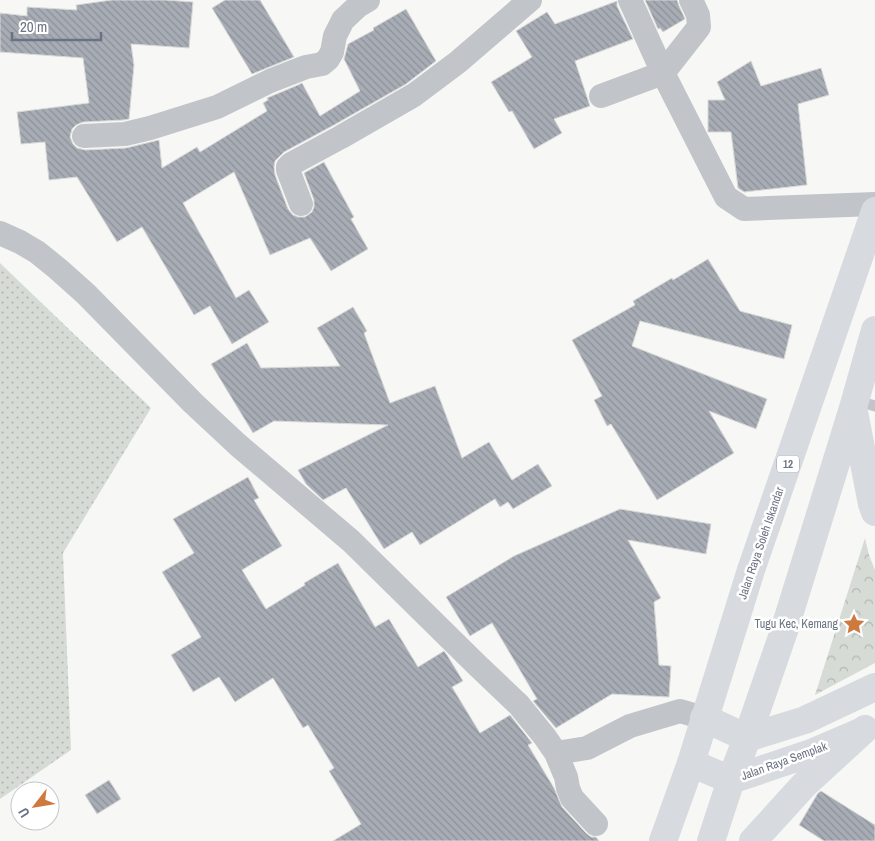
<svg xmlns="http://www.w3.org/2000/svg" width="875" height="841" font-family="'Archivo Narrow',sans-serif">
<defs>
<pattern id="grass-dots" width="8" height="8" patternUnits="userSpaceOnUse" patternTransform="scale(1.25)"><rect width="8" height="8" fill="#d6dcd5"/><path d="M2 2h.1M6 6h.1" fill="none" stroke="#b2b7b2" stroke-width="1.8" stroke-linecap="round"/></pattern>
<pattern id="forest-crowns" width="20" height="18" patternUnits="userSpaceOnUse" patternTransform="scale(1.25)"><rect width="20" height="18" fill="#d6dcd5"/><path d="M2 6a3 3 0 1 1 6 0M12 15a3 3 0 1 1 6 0" fill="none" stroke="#b2b7b2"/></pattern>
<pattern id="building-back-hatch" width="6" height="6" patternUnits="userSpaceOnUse" patternTransform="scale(1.25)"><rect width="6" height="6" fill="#a8adb5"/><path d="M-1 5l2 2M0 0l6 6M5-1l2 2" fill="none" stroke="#8d9199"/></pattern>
</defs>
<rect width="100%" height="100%" fill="#f7f8f5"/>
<path fill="url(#grass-dots)" d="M 0,263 L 151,408 L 63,553 L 71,750 L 0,799 Z"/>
<path fill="url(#forest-crowns)" d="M 865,538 L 869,555 L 875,570 L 875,663 L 815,695 Z"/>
<path fill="url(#building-back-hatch)" stroke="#d9d9d8" d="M 112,0 L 165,0 L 193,2 L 189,48 L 131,44 L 134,65 L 129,119 L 123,120 L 83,122 L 76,125 L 72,129 L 70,137 L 73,144 L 77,148 L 85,150 L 126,148 L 159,140 L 162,168 L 197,147 L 200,152 L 267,111 L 263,103 L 268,100 L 267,98 L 298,85 L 302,83 L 320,116 L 360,91 L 344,59 L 348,44 L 374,30 L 373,28 L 406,9 L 436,61 L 406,84 L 334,125 L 284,152 L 275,161 L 274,167 L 275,175 L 288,209 L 293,215 L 298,217 L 305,217 L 312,212 L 314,207 L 314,200 L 304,173 L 324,162 L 354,217 L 351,219 L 368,249 L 331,271 L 310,238 L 270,255 L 234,172 L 183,203 L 236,298 L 249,290 L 269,322 L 232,344 L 210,306 L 194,315 L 142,227 L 117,242 L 77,177 L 49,180 L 45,142 L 21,144 L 17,112 L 89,103 L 83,58 L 0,52 L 0,13 L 27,16 L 27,7 L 77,10 L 76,5 Z
M 225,0 L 260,0 L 294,57 L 252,74 L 212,8 Z
M 645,0 L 677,0 L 679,6 L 685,19 L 663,32 L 660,28 L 658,29 Z
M 617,1 L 617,6 L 633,39 L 575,61 L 590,106 L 554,119 L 562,133 L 534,149 L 512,111 L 509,112 L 491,82 L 532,57 L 516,31 L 547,12 L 555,24 Z
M 751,61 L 761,86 L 821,68 L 829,95 L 798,104 L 807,185 L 744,192 L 738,188 L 731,132 L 708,132 L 708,100 L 725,100 L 717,82 Z
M 708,259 L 740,311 L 792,325 L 784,359 L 640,321 L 632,346 L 767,399 L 756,429 L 709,411 L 734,453 L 657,500 L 611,424 L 607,426 L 594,400 L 602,396 L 572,340 L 635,305 L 633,301 L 672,278 L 673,280 Z
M 353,307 L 367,331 L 364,333 L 390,403 L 435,386 L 462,458 L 489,442 L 512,480 L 538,464 L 552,486 L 513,509 L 508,502 L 500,507 L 495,499 L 420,545 L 412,532 L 384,549 L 346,488 L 323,500 L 306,484 L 298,470 L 388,425 L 274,421 L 253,433 L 211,364 L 247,343 L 261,368 L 340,366 L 317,328 Z
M 248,477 L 259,498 L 254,500 L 282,546 L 242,570 L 266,609 L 305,585 L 304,583 L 338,563 L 375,627 L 389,619 L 418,667 L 444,651 L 447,655 L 463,681 L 452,687 L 480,733 L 510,715 L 532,743 L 528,745 L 554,788 L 562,807 L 586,833 L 591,837 L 596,837 L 599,841 L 333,841 L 361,824 L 329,771 L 334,768 L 308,725 L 303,728 L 273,678 L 235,702 L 219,677 L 193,692 L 171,655 L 201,637 L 162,572 L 194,553 L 173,519 Z
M 620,509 L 711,524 L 706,554 L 628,540 L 661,598 L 654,602 L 659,665 L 671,666 L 669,697 L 612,694 L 556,728 L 533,701 L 537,699 L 492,623 L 470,636 L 446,597 L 514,556 Z
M 109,780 L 121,799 L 97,814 L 85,795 Z
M 821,791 L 875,825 L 875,841 L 824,841 L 799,825 L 818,793 Z"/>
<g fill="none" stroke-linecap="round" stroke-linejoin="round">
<path stroke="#c1c4c8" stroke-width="11" d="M 855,400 L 875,406"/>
<path stroke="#c1c4c8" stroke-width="24" d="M 630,0 L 663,73 L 726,197 L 744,209 L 875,204
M 601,96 L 663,73 L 699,27 L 698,15 L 691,0
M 84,136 L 125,134 L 150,128 L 217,107 L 270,81 L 293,72 L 306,67 L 322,64 L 328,59 L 332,52 L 335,36 L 343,20 L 358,6 L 368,0
M 301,204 L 288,170 L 288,167 L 291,164 L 341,137 L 414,95 L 458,62 L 530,0
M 0,233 L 20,242 L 37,252 L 58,269 L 86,294 L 193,403 L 238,445 L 351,541 L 477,665 L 519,705 L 545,737 L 556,753 L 587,748 L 630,726 L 680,711 L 704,718
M 556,753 L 566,777 L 568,788 L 572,798 L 596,824"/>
<path stroke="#d7dade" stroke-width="28" d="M 704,718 L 747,738 L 805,720 L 875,687
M 691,763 L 731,780 L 811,753 L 860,732"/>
<path stroke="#d7dade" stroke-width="28" d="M 854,412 L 872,504 L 875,512
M 663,841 L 691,763 L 751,570 L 875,211
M 711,841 L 731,780 L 747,738 L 784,631 L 853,408 L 875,330
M 753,841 L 804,785 L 865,729"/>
</g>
<defs>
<g id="sight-bare" transform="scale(1.725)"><path d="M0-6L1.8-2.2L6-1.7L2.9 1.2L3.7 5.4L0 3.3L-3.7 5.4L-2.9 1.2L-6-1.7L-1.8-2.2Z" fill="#ce7a3f" stroke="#fff" stroke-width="2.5" paint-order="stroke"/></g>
</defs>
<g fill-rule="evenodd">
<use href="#sight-bare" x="854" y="624"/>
</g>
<g text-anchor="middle" stroke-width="5" stroke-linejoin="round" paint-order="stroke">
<rect fill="#fff" stroke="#979da8" stroke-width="1" x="777" y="455.5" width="22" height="17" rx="4"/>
<g font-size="11" font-weight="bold" fill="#6a7383">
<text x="788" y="468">12</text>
</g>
<g font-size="12" fill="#6a7383" stroke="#fff">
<text transform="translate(761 543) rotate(-71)" y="4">Jalan Raya Soleh Iskandar</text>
<text transform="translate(784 761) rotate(-20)" y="4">Jalan Raya Semplak</text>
</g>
<g font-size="12" fill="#6a7383" stroke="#fff" text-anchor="end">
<text x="838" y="628">Tugu Kec, Kemang</text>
</g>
</g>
<g transform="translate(35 806) rotate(239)"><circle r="24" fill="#ffffff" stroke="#c3c7cd"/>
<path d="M0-4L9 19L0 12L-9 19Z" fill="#ce7a3f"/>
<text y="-8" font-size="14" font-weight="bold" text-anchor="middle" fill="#6a7383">U</text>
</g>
<path d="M12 32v8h89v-8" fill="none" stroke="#6a7383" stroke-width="2.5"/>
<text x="20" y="32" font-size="15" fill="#6a7383" stroke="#ffffff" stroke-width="4" paint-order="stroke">20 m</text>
</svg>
